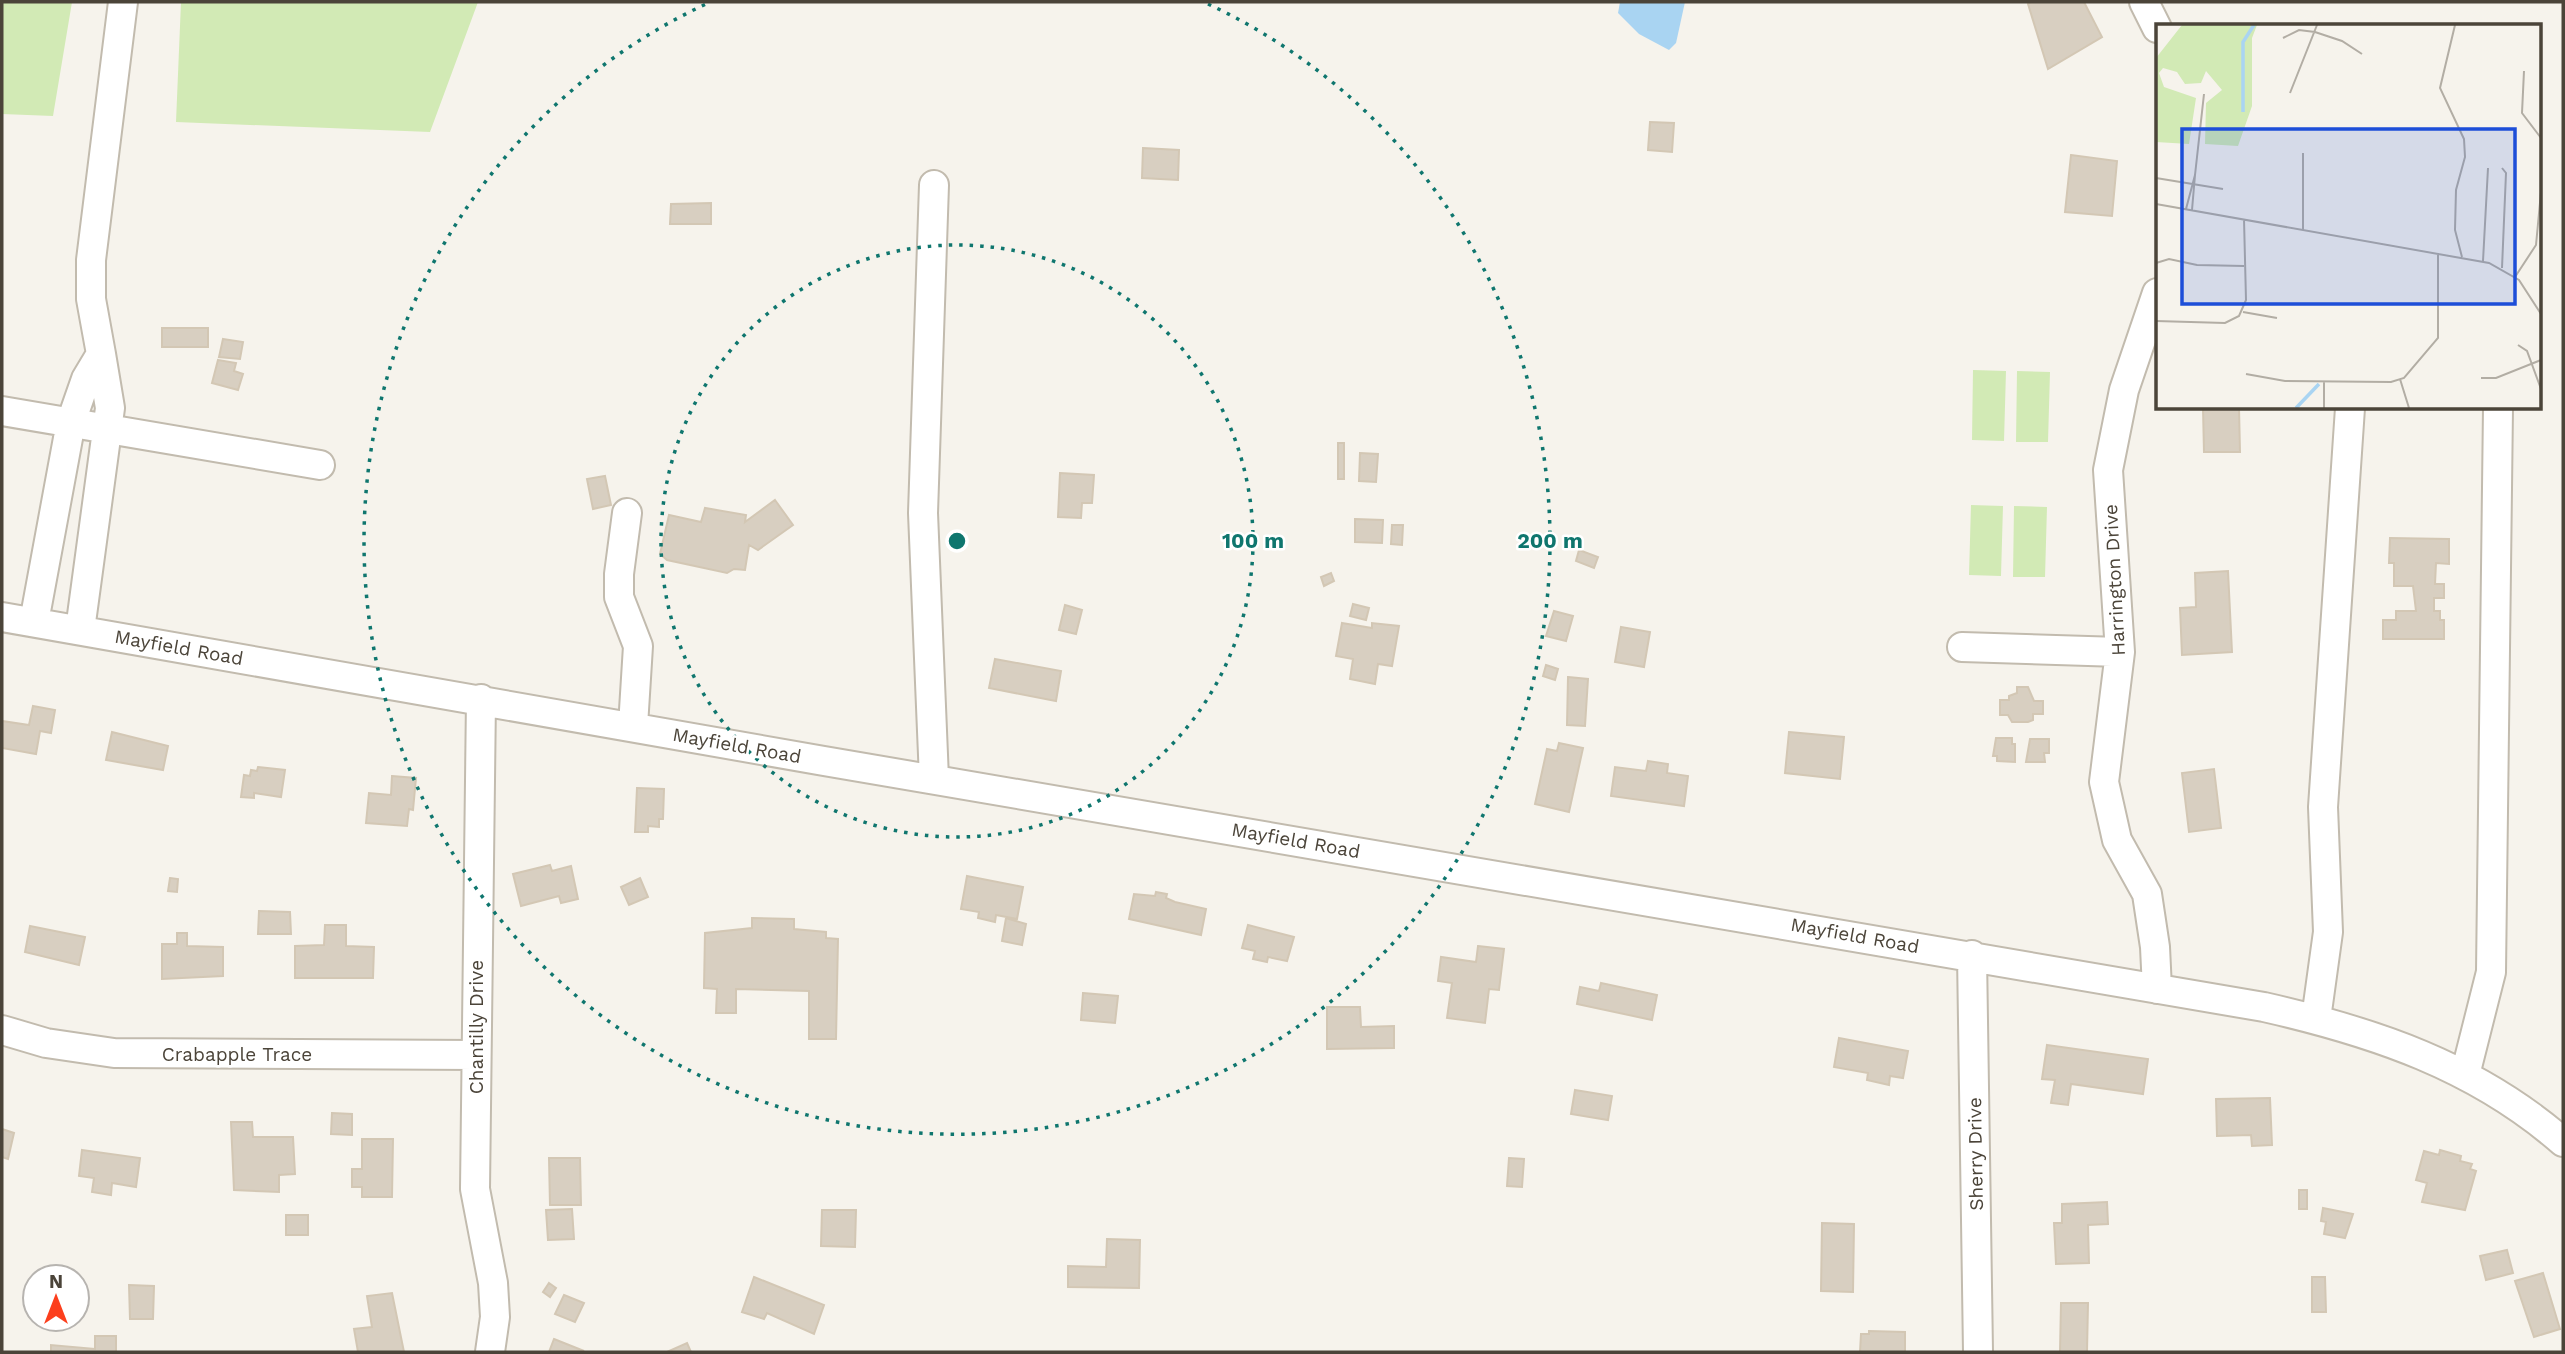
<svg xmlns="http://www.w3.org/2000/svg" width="2565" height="1354" font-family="'Work Sans',sans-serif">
<rect width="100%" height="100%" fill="#f6f3ec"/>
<path fill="#d2eab5" d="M 2,2 L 72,2 L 53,116 L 2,114 Z
M 181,2 L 478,2 L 430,132 L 176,122 Z
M 1973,370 L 2006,371 L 2004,441 L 1972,440 Z
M 2017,371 L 2050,372 L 2048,442 L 2016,442 Z
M 1971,505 L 2003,506 L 2001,576 L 1969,575 Z
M 2014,506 L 2047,507 L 2045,577 L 2013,577 Z"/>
<path fill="#a9d4f2" d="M 1620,2 L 1685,2 L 1676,43 L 1669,50 L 1639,34 L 1618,13 Z"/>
<path fill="#d8cfc1" stroke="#d3c7b4" stroke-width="2" d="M 2031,2 L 2084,2 L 2102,37 L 2048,69 L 2028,4 Z
M 1650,122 L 1674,123 L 1672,152 L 1648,150 Z
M 1143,148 L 1179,150 L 1178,180 L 1142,178 Z
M 2071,155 L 2117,161 L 2112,216 L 2065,212 Z
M 711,203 L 711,224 L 670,224 L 671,204 Z
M 162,328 L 208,328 L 208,347 L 162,347 Z
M 223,339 L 243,342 L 240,359 L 219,357 Z
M 218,360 L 236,363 L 234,371 L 243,374 L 238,390 L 212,383 Z
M 2203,408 L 2239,408 L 2240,452 L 2204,452 Z
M 1338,443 L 1344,443 L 1344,479 L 1338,479 Z
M 1360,453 L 1378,454 L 1376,482 L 1359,481 Z
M 1060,473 L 1094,475 L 1092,503 L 1082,503 L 1081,518 L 1058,517 Z
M 605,476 L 611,505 L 593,509 L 587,479 Z
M 775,500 L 793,525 L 758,550 L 749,545 L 745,570 L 734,569 L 727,573 L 667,560 L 660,554 L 669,515 L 701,522 L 705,508 L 746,515 L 745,522 Z
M 1355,519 L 1383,520 L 1382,543 L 1355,542 Z
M 1392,525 L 1403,525 L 1402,545 L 1391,544 Z
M 2390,538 L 2449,539 L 2449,564 L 2436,563 L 2435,584 L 2444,584 L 2444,598 L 2434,598 L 2434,611 L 2440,611 L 2440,620 L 2444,620 L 2444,639 L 2383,639 L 2383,620 L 2396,620 L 2396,611 L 2416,611 L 2413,586 L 2394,586 L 2394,563 L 2389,563 Z
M 1579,550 L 1598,557 L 1594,568 L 1576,561 Z
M 2228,571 L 2232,652 L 2182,655 L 2180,608 L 2196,607 L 2195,573 Z
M 1331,573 L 1334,581 L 1324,586 L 1321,577 Z
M 1353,604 L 1369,608 L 1366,620 L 1350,616 Z
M 1065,605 L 1082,610 L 1076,634 L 1059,630 Z
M 1554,611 L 1573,616 L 1566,641 L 1546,636 Z
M 1342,623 L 1372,628 L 1372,623 L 1399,626 L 1392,666 L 1378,664 L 1375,684 L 1350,679 L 1353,659 L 1336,656 Z
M 1621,627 L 1650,632 L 1644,667 L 1615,662 Z
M 995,659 L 1061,671 L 1056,701 L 989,688 Z
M 1546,665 L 1558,669 L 1555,680 L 1543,676 Z
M 1568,677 L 1588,679 L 1585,726 L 1567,725 Z
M 2017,687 L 2028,687 L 2034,701 L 2043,701 L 2043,714 L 2033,714 L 2033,720 L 2028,722 L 2012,722 L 2008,715 L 2000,715 L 2000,700 L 2009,700 L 2009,696 L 2017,693 Z
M 33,706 L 55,710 L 51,733 L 40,731 L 36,754 L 2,748 L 2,721 L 29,725 Z
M 112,732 L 168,746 L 163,770 L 106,760 Z
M 1789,732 L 1844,737 L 1840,779 L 1785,773 Z
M 1996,738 L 2012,738 L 2012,744 L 2015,744 L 2015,762 L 1997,761 L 1997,756 L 1993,756 Z
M 2030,739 L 2049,739 L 2049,753 L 2044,753 L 2045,762 L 2026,762 Z
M 1559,743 L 1583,748 L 1569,812 L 1535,804 L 1547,749 L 1557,751 Z
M 1648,761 L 1668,764 L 1667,773 L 1688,776 L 1684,806 L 1611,796 L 1615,767 L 1646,771 Z
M 258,767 L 285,770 L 281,797 L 254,793 L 254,798 L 241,797 L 244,775 L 250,776 L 251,770 L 257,771 Z
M 2214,769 L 2221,828 L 2189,832 L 2182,773 Z
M 392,776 L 416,778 L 413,810 L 409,809 L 407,826 L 366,823 L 369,793 L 391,795 Z
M 637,788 L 664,789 L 663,819 L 659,819 L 659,827 L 648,826 L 648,832 L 635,832 Z
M 550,865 L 552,871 L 571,866 L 578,899 L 561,903 L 559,896 L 521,906 L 513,874 Z
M 967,876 L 1023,887 L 1017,919 L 996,915 L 995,922 L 978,918 L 979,912 L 961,909 Z
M 170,878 L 178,879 L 177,892 L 168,891 Z
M 640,878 L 648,897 L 629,905 L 621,887 Z
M 1156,892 L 1167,894 L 1166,898 L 1175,902 L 1206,909 L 1201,935 L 1129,919 L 1134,894 L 1155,896 Z
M 259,911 L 290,912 L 291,934 L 258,934 Z
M 752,918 L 794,919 L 794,929 L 826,932 L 826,938 L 838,939 L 836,1039 L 809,1039 L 809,991 L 736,989 L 736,1013 L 716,1013 L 717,989 L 704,988 L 705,933 L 752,928 Z
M 1006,918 L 1026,924 L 1022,945 L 1002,941 Z
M 325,925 L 346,925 L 346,946 L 374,947 L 373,978 L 295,978 L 295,946 L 324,945 Z
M 1248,925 L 1294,937 L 1287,961 L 1268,957 L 1267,962 L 1253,959 L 1255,951 L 1242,948 Z
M 30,926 L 85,937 L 79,965 L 25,952 Z
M 177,933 L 187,933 L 187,946 L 223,947 L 223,976 L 162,979 L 162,944 L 177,944 Z
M 1478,946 L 1504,949 L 1499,990 L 1489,989 L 1485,1023 L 1447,1018 L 1452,983 L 1438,981 L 1441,957 L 1476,962 Z
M 1601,983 L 1657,995 L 1652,1020 L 1577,1004 L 1580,987 L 1599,991 Z
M 1083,993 L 1118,996 L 1115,1023 L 1081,1020 Z
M 1327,1007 L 1360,1007 L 1361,1027 L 1394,1026 L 1394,1048 L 1327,1049 Z
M 1839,1038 L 1908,1051 L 1903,1078 L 1890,1076 L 1889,1085 L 1867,1080 L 1868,1073 L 1834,1067 Z
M 2047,1045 L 2148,1059 L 2143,1094 L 2071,1084 L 2068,1105 L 2051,1103 L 2055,1080 L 2042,1079 Z
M 1575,1090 L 1612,1096 L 1608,1120 L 1571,1114 Z
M 2270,1098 L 2272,1145 L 2252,1146 L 2251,1135 L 2217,1136 L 2216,1099 Z
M 332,1113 L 352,1114 L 352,1135 L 331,1134 Z
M 231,1122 L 252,1122 L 253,1137 L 293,1137 L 295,1174 L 279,1175 L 279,1192 L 234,1190 Z
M 2,1129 L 14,1133 L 8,1159 L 2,1157 Z
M 362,1139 L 393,1139 L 392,1197 L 362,1197 L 362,1187 L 352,1187 L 352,1169 L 362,1169 Z
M 82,1150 L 140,1158 L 136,1187 L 112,1183 L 111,1195 L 92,1192 L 94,1178 L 79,1176 Z
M 2440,1150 L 2461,1156 L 2460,1161 L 2472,1164 L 2470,1169 L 2476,1171 L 2465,1210 L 2422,1202 L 2427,1183 L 2416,1180 L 2424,1151 L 2439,1155 Z
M 549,1158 L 580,1158 L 581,1205 L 550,1205 Z
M 1509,1158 L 1524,1159 L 1522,1187 L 1507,1186 Z
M 2299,1190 L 2307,1190 L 2307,1209 L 2299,1209 Z
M 2107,1202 L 2108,1224 L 2088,1225 L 2089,1263 L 2056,1264 L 2054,1223 L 2062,1223 L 2062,1204 Z
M 2323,1208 L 2353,1214 L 2345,1238 L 2324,1234 L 2326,1222 L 2321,1221 Z
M 572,1209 L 574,1239 L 548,1240 L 546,1210 Z
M 822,1210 L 856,1210 L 855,1247 L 821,1246 Z
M 286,1215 L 308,1215 L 308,1235 L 286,1235 Z
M 1822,1223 L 1854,1224 L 1853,1292 L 1821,1291 Z
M 1107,1239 L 1140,1240 L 1139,1288 L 1068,1287 L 1068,1266 L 1106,1267 Z
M 2507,1250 L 2513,1273 L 2486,1280 L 2480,1256 Z
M 2543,1273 L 2560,1329 L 2534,1337 L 2515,1281 Z
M 754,1277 L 824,1305 L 814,1334 L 767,1313 L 764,1319 L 742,1312 Z
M 2312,1277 L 2325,1277 L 2326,1312 L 2312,1312 Z
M 549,1283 L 556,1288 L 550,1297 L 543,1292 Z
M 129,1285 L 154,1286 L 153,1319 L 130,1319 Z
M 392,1293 L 404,1352 L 358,1352 L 354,1329 L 372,1327 L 367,1296 Z
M 564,1295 L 584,1303 L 575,1322 L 555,1314 Z
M 2061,1303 L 2088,1303 L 2087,1352 L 2060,1352 Z
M 1869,1331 L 1905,1332 L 1905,1352 L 1860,1352 L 1861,1334 L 1869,1334 Z
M 95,1336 L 116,1336 L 116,1352 L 51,1352 L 51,1345 L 95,1349 Z
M 554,1339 L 584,1351 L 549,1352 Z
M 687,1343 L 691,1352 L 667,1352 Z"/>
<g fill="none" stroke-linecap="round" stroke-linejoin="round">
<g stroke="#c2bbae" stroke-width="32">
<path id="minor" d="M 2144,2 L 2157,28
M 101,354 L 91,299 L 91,260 L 123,2
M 2,411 L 320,465
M 627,513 L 619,574 L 619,597 L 638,646 L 633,726
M 2,617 L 824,761 L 2264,1007 C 2374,1032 2476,1066 2563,1142
M 34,622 L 71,422 L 86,379 L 101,354 L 110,408 L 80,630
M 1962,647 L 2120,652
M 481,699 L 475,1189 L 493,1283 L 495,1317 L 490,1352
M 934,779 L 923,513 L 934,185
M 1972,955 L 1978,1352
M 2157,989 L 2155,947 L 2147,894 L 2117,840 L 2104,782 L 2120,652 L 2108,470 L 2124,390 L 2157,293
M 2316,1019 L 2328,932 L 2323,807 L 2350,408
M 2,1030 L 46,1043 L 114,1053 L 475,1055
M 2465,1075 L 2491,972 L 2498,408"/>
</g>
<use href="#minor" stroke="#fff" stroke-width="28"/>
</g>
<g fill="none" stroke="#0f766e" stroke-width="3.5" stroke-dasharray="3.5 7">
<circle cx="957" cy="541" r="296"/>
<path d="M1208 4A593 593 0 1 1 706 4"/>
</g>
<g text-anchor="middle" stroke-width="5" stroke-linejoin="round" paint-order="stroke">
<g font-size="19" fill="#4b4439" stroke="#fff">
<text transform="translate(2114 580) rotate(-93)" y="7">Harrington Drive</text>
<text transform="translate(179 647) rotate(10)" y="7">Mayfield Road</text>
<text transform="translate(737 745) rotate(10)" y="7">Mayfield Road</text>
<text transform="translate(1296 840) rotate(10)" y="7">Mayfield Road</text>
<text transform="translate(1855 935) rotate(10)" y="7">Mayfield Road</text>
<text transform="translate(476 1027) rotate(-90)" y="7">Chantilly Drive</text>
<text x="237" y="1061">Crabapple Trace</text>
<text transform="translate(1975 1154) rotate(-91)" y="7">Sherry Drive</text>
</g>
</g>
<g transform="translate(2156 24)">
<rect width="385" height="385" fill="#f6f3ec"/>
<path d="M 26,1 L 101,1 L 96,14 L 96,82 L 82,122 L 49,120 L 50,79 L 66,66 L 50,47 L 45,59 L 29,60 L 21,48 L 7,44 L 3,49 L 8,63 L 40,74 L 33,120 L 0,118 L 0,34 Z" fill="#d2eab5"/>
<path fill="none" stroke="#a9d4f2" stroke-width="3.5" d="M 87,88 L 87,18 L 98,1M 140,384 L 163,360"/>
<path fill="none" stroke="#b2ada4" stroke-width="2" d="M 299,1 L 284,64 L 308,115 L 309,133 L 300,166 L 299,206 L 306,233M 127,14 L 143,6 L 159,8 L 186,17 L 206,30M 368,47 L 366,89 L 385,114M 134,69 L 161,1M 39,151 L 48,70M 0,154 L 67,165M 0,180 L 333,239 L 363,256 L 385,290M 30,185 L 39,151 L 36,186M 147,206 L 147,129M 327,237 L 332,144M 0,239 L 13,235 L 41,241 L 88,242M 346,244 L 350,149 L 346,144M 359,253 L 380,221 L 385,168M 87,288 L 121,294M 0,297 L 69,299 L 83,292 L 90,276 L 88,195M 362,321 L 371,327 L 385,365M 90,350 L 129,357 L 235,358 L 248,354 L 282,314 L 282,229M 325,354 L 340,354 L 385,336M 244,355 L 253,384M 168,384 L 168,357"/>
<path fill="#1d4ed8" fill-opacity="0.15" stroke="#1d4ed8" stroke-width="3.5" d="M 26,105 L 359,105 L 359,280 L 26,280 Z"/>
<rect width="385" height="385" fill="none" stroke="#4b4439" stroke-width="3.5"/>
</g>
<circle cx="957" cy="541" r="10" fill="#0f766e" stroke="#fff" stroke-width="3.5"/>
<g font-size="21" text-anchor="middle" font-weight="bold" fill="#0f766e" stroke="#fff" stroke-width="5" stroke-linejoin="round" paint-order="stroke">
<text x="1253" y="548">100 m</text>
<text x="1550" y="548">200 m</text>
</g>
<rect width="2565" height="1354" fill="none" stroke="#4b4439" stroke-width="7"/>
<g transform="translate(56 1298)"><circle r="33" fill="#ffffff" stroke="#b7b4b0" stroke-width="2"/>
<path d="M0-5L12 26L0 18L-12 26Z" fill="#fc3f1d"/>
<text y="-10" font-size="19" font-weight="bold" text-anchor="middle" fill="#4b4439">N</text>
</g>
</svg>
